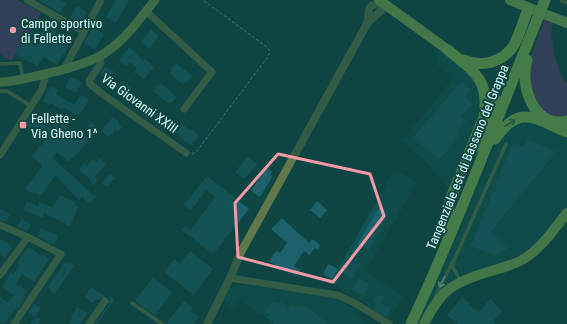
<svg xmlns="http://www.w3.org/2000/svg" width="567" height="324" font-family="'Roboto Condensed',sans-serif">
<rect width="100%" height="100%" fill="#0f4643"/>
<path fill="#105350" d="M 437,50 L 462,67 L 474,79 L 483,103 L 453,193 L 426,162 L 402,141 L 452,80 L 453,77 L 452,74 L 449,72 L 444,71 L 437,64 L 436,59 L 438,53 Z
M 525,122 L 539,125 L 555,133 L 567,137 L 567,209 L 537,245 L 525,254 L 444,288 L 439,286 L 422,324 L 415,324 L 459,231 L 498,138 L 511,126 Z
M 395,169 L 417,182 L 366,271 L 403,296 L 387,321 L 374,311 L 374,309 L 330,283 Z
M 237,284 L 329,296 L 338,299 L 355,310 L 367,324 L 274,324 L 261,313 L 259,315 L 241,300 L 232,309 L 224,300 L 230,288 Z"/>
<path fill="#5c3b71" d="M 0,0 L 18,0 L 41,13 L 29,34 L 27,33 L 11,61 L 0,54 Z
M 545,19 L 553,22 L 551,32 L 554,55 L 561,75 L 567,84 L 567,118 L 554,122 L 531,100 L 530,58 Z"/>
<path fill="#1c616c" d="M 39,0 L 60,0 L 66,3 L 60,13 Z
M 116,0 L 129,0 L 116,23 L 106,17 Z
M 77,6 L 87,12 L 80,24 L 70,18 Z
M 48,20 L 59,26 L 54,36 L 69,43 L 65,55 L 63,54 L 57,65 L 43,57 L 38,66 L 16,54 L 27,33 L 29,34 L 31,31 L 40,35 Z
M 93,28 L 104,34 L 95,50 L 84,43 Z
M 151,29 L 159,37 L 149,48 L 141,42 Z
M 130,47 L 143,61 L 145,59 L 154,67 L 144,79 L 134,72 L 137,68 L 130,62 L 126,66 L 119,59 Z
M 176,63 L 192,76 L 186,83 L 185,82 L 183,84 L 170,74 L 172,71 L 170,70 Z
M 105,67 L 106,68 L 107,67 L 114,72 L 107,80 L 100,74 Z
M 71,77 L 82,82 L 76,93 L 65,87 Z
M 122,80 L 132,88 L 124,97 L 115,89 Z
M 461,82 L 470,90 L 465,97 L 473,104 L 461,116 L 467,121 L 457,131 L 460,135 L 439,160 L 413,138 Z
M 160,83 L 177,97 L 170,104 L 158,96 L 159,95 L 153,91 Z
M 51,86 L 58,90 L 56,94 L 74,105 L 81,95 L 89,100 L 79,115 L 77,113 L 76,115 L 64,107 L 62,110 L 51,103 L 49,105 L 42,101 Z
M 148,103 L 165,116 L 160,123 L 143,110 Z
M 32,115 L 39,118 L 37,121 L 52,129 L 56,121 L 90,139 L 69,162 L 57,152 L 52,158 L 96,197 L 89,204 L 82,196 L 79,200 L 55,175 L 41,196 L 35,192 L 34,194 L 25,189 L 29,183 L 30,184 L 42,166 L 32,156 L 46,139 L 24,128 Z
M 113,117 L 119,122 L 118,124 L 122,127 L 118,132 L 115,130 L 109,137 L 101,131 Z
M 90,122 L 97,126 L 94,130 L 88,127 Z
M 182,124 L 190,131 L 192,129 L 199,135 L 191,146 L 176,133 Z
M 526,139 L 556,152 L 490,232 L 509,248 L 494,255 L 471,246 L 513,143 L 523,147 Z
M 248,157 L 257,164 L 244,179 L 235,172 Z
M 100,158 L 106,164 L 95,177 L 98,180 L 94,185 L 90,181 L 91,180 L 79,170 L 84,163 L 87,166 L 93,159 L 97,162 Z
M 266,168 L 272,171 L 270,175 L 272,177 L 260,197 L 251,191 Z
M 110,174 L 115,178 L 107,187 L 102,183 Z
M 207,176 L 249,209 L 213,254 L 182,230 L 185,226 L 191,230 L 215,197 L 206,190 L 191,210 L 184,205 Z
M 60,195 L 76,203 L 75,204 L 78,207 L 70,226 L 44,213 L 43,218 L 24,210 L 27,202 L 38,206 L 39,202 L 53,208 Z
M 317,201 L 327,210 L 320,218 L 310,210 Z
M 380,206 L 390,212 L 368,251 L 357,245 Z
M 0,209 L 10,215 L 6,222 L 0,220 Z
M 282,218 L 309,243 L 312,239 L 320,245 L 318,250 L 315,248 L 309,255 L 304,251 L 294,266 L 300,270 L 295,277 L 269,261 L 276,251 L 280,253 L 287,243 L 271,229 Z
M 22,219 L 31,225 L 27,231 L 17,227 Z
M 41,228 L 59,236 L 54,245 L 37,236 Z
M 0,239 L 12,246 L 5,259 L 0,255 Z
M 29,247 L 41,256 L 42,254 L 49,259 L 34,282 L 22,274 L 16,284 L 27,291 L 23,297 L 25,298 L 19,308 L 17,306 L 4,324 L 0,322 L 0,297 L 8,302 L 13,295 L 2,287 L 11,273 L 13,275 L 20,265 L 17,263 Z
M 190,251 L 213,269 L 194,295 L 164,272 L 174,259 L 180,264 Z
M 351,261 L 360,266 L 352,279 L 341,272 L 346,263 L 349,265 Z
M 65,262 L 68,264 L 69,262 L 74,266 L 54,294 L 50,290 L 51,289 L 48,287 Z
M 328,264 L 338,269 L 332,279 L 323,274 Z
M 153,277 L 172,293 L 155,315 L 135,301 Z
M 359,278 L 370,284 L 365,293 L 361,294 L 352,290 Z
M 91,287 L 105,296 L 99,300 L 96,299 L 93,303 L 85,297 Z
M 379,294 L 384,298 L 380,303 L 391,309 L 386,316 L 374,309 L 377,303 L 374,300 Z
M 110,296 L 114,299 L 113,302 L 116,305 L 111,303 L 97,324 L 95,324 L 109,304 Z
M 462,297 L 478,313 L 490,299 L 502,311 L 493,321 L 496,324 L 458,324 L 447,315 Z
M 184,301 L 193,308 L 190,311 L 199,317 L 194,324 L 166,324 Z
M 272,302 L 276,302 L 279,304 L 281,302 L 288,308 L 291,305 L 307,307 L 328,324 L 274,324 L 267,318 L 270,315 L 265,311 Z
M 34,304 L 41,308 L 35,317 L 28,313 Z
M 77,307 L 87,313 L 80,324 L 69,324 L 72,319 L 71,318 Z
M 36,316 L 41,320 L 38,324 L 30,324 Z"/>
<g fill="none" stroke-linecap="round" stroke-linejoin="round">
<path stroke="#7ea9a6" stroke-width="1" stroke-dasharray="3 2" stroke-linecap="butt" d="M 192,154 L 197,151 L 267,58 L 270,52 L 268,48 L 203,0"/>
<path stroke="#60784a" stroke-width="3.5" d="M 562,1 L 567,3
M 0,64 L 20,63 L 23,78
M 0,91 L 7,91 L 31,106
M 460,280 L 453,267 L 455,258 L 506,144
M 435,298 L 453,261
M 132,303 L 162,324"/>
<path stroke="#60784a" stroke-width="7" d="M 27,0 L 84,32
M 146,11 L 212,72 L 184,109
M 99,56 L 101,63 L 89,81 L 90,84 L 101,93 L 186,153
M 64,69 L 101,0
M 0,155 L 42,89 L 46,74
M 0,225 L 28,237 L 61,254 L 14,324
M 0,275 L 28,237
M 230,278 L 337,295 L 353,302 L 389,324
M 89,324 L 105,301"/>
<path stroke="#60784a" stroke-width="8" d="M 207,324 L 230,278 L 241,252 L 368,22 L 382,10 L 381,2 C 367,5 369,9 368,22"/>
<path stroke="#72984d" stroke-width="9" d="M 0,82 C 15,82 30,77 45,74 C 63,70 83,65 100,56 C 123,43 139,20 155,0"/>
<path stroke="#80b14e" stroke-width="10" d="M 379,0 L 448,50
M 510,0 L 567,23
M 424,324 C 441,289 454,282 491,271 C 501,268 513,265 522,260 C 541,249 554,229 567,213"/>
<path stroke="#86bc4e" stroke-width="11" d="M 464,60 C 481,68 504,62 514,45 C 520,34 523,21 528,10
M 527,60 C 519,85 534,129 567,121
M 495,139 C 520,103 535,119 567,132
M 479,146 L 497,101
M 447,225 L 450,200 L 484,117 C 490,80 474,71 448,50
M 411,324 C 460,218 501,108 545,0"/>
</g>
<defs><path id="oneway-shaft" d="M-6 0H5M1.5-3L5.5 0L1.5 3" fill="none" stroke-width="1.6" stroke-linecap="round" stroke-linejoin="round"/></defs>
<use stroke="#396f47" href="#oneway-shaft" transform="translate(510 123) rotate(-33)"/>
<use stroke="#aac7b3" href="#oneway-shaft" transform="translate(442 282) rotate(116)"/>
<path d="M0 0H567V324H0ZM 278,154 L 370,174 L 384,216 L 333,282 L 238,257 L 235,203 Z" fill="#0f4643" fill-opacity=".55" fill-rule="evenodd"/>
<path fill="none" stroke="#f49aa6" stroke-width="3" stroke-linejoin="round" d="M 278,154 L 370,174 L 384,216 L 333,282 L 238,257 L 235,203 Z"/>
<g fill="#f49aa6" stroke="#0f4643" stroke-width="1.5">
<circle cx="13" cy="30" r="4"/>
<rect x="19" y="121" width="8" height="8" rx="2"/>
</g>
<g text-anchor="middle" stroke-width="4" stroke-linejoin="round" paint-order="stroke">
<g font-size="13" fill="#dbfcf9" stroke="#0f4643" text-anchor="start">
<text x="21" y="28">Campo sportivo<tspan x="21" dy="15">di Fellette</tspan></text>
<text x="31" y="123">Fellette -<tspan x="31" dy="15">Via Gheno 1^</tspan></text>
</g>
<g font-size="13" fill="#dbfcf9" stroke="#0f4643">
<text transform="translate(140 103) rotate(36)" y="5">Via Giovanni XXIII</text>
<text transform="translate(467 157) rotate(-68)" y="5">Tangenziale est di Bassano del Grappa</text>
</g>
</g>
</svg>
